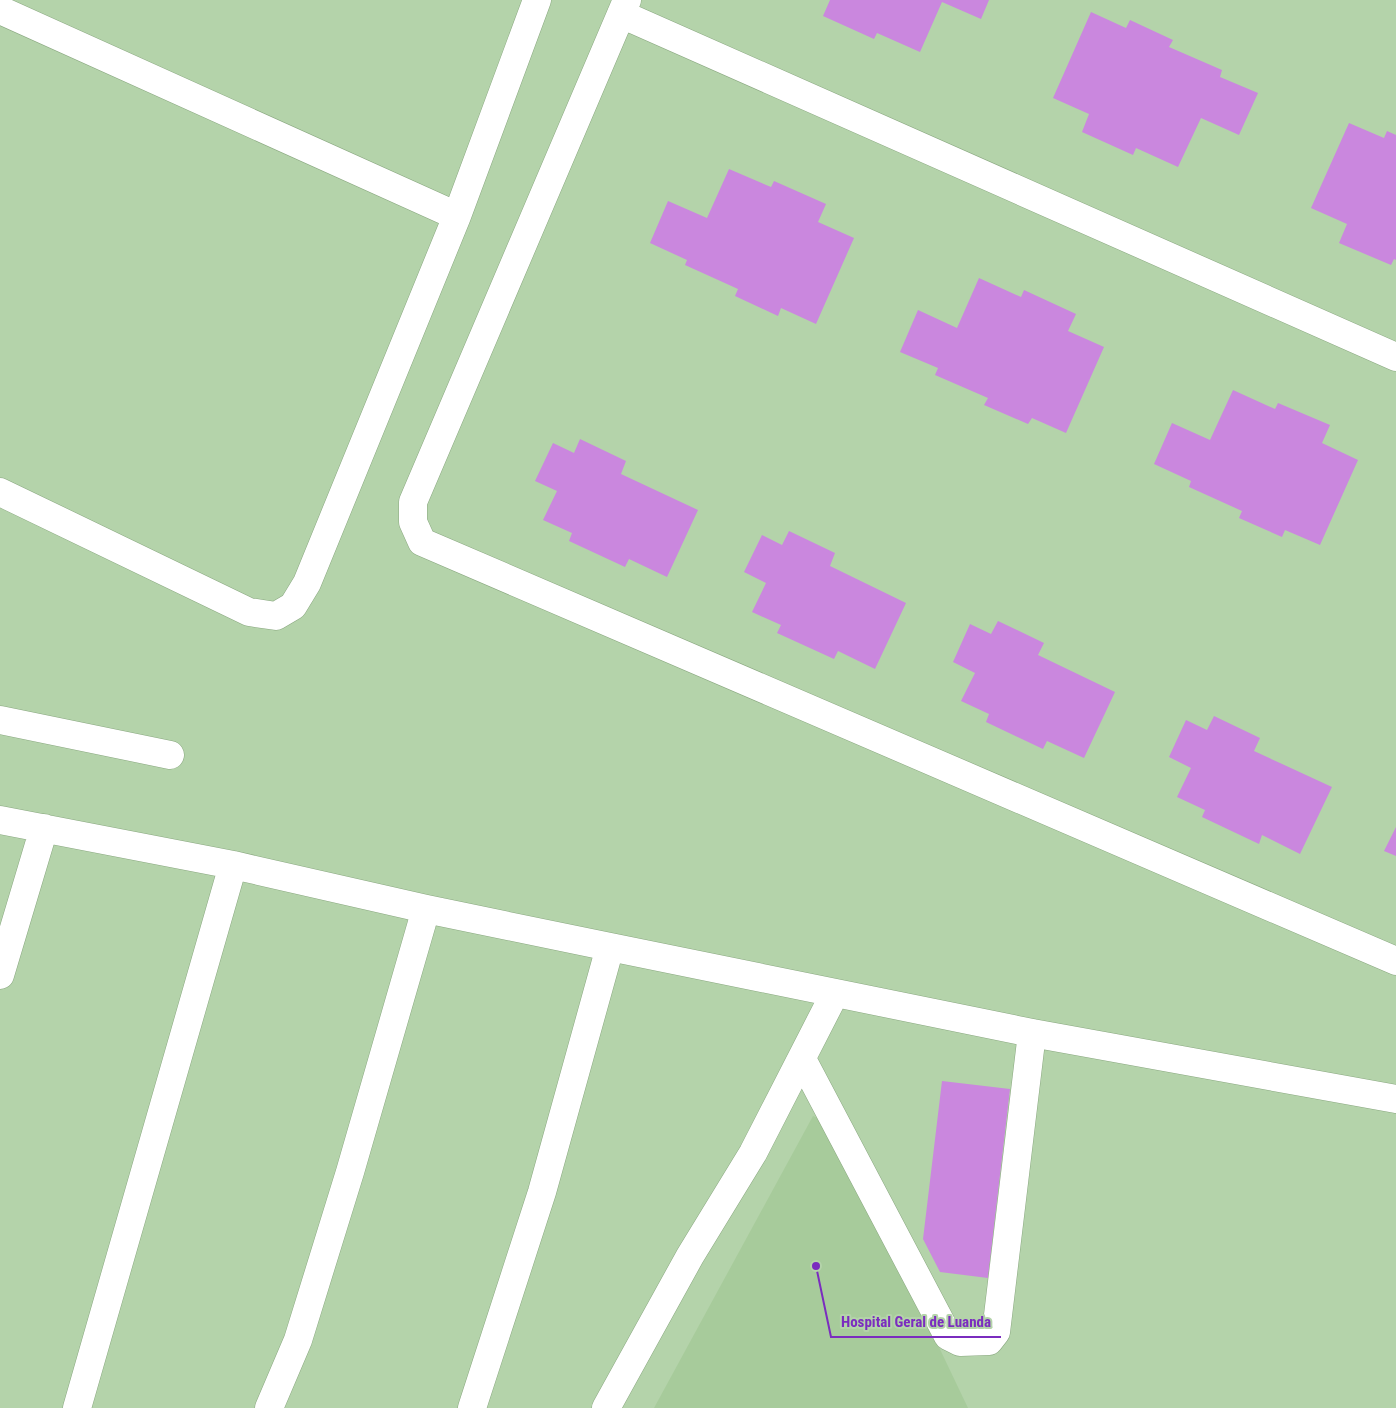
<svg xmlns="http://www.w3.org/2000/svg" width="1396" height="1408" font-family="'Roboto Condensed',sans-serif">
<rect width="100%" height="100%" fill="#b4d3aa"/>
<path fill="#a7cb9b" d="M 813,1116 L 833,1125 L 968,1408 L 654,1408 Z"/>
<path fill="#ca87de" d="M 830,0 L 989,0 L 981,19 L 942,2 L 920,52 L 877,33 L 874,39 L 823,16 Z
M 1091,12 L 1126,28 L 1130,20 L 1173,40 L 1169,47 L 1222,70 L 1220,77 L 1258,93 L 1239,135 L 1201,118 L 1178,167 L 1136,148 L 1133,155 L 1082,132 L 1089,114 L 1053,98 Z
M 1349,123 L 1384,138 L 1387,131 L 1396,135 L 1396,260 L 1394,259 L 1391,265 L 1339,243 L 1347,224 L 1311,208 Z
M 729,169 L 771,187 L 774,181 L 826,204 L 818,222 L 854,238 L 816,324 L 781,308 L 778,316 L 735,296 L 738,289 L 685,265 L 687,260 L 650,243 L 668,201 L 707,218 Z
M 979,278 L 1021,297 L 1024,290 L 1076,314 L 1068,331 L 1104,347 L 1066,433 L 1032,418 L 1028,424 L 984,405 L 988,398 L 935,375 L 938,368 L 900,352 L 918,310 L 957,328 Z
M 1233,390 L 1275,409 L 1278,403 L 1330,425 L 1322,443 L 1358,460 L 1320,545 L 1285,530 L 1282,537 L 1239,518 L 1242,511 L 1189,487 L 1191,481 L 1154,464 L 1172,423 L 1210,440 Z
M 580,439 L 626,461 L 621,474 L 698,510 L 667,577 L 629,559 L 625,567 L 569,541 L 572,533 L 543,520 L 557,491 L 535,481 L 553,443 L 574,453 Z
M 789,531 L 835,553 L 830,566 L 906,603 L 875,669 L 838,651 L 834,659 L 777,633 L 781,625 L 752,612 L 766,583 L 744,572 L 762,535 L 782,545 Z
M 998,621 L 1044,643 L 1038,655 L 1115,692 L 1084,758 L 1047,741 L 1043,749 L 986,722 L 989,714 L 961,701 L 975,673 L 953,662 L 970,624 L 991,634 Z
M 1214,716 L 1260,738 L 1254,751 L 1332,787 L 1300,854 L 1262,835 L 1259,844 L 1202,817 L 1205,810 L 1177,797 L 1191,768 L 1169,757 L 1186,720 L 1207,730 Z
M 1396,827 L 1396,856 L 1384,851 Z
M 942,1081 L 1010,1089 L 988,1278 L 940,1272 L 923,1239 Z"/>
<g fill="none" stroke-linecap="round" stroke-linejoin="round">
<g stroke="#8aa880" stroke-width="29">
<path id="minor" d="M 627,0 L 413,502 L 413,522 L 422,542 L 1396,961
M 0,10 L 457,216
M 621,14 L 1396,357
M 0,492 L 249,612 L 276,616 L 293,606 L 307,583 L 457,216 L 537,0
M 0,720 L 170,755
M 0,820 L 233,865 L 426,909 L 610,947 L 1032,1033 L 1396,1099
M 0,975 L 44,828
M 802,1059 L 948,1336 L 960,1342 L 989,1341 L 996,1332 L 1032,1033
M 77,1408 L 233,865
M 269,1408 L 298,1340 L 350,1172 L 426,909
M 472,1408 L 542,1192 L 610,947
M 606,1408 L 690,1256 L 753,1153 L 835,993"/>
</g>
<use href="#minor" stroke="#fff" stroke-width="28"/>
</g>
<path fill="none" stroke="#7b2cbf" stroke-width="2" d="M816 1266L831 1337H1001"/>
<circle fill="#7b2cbf" stroke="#b4d3aa" stroke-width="2" cx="816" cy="1266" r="5"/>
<g font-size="15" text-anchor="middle" font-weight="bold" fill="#7b2cbf" stroke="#b4d3aa" stroke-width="4" stroke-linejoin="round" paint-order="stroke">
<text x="916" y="1327">Hospital Geral de Luanda</text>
</g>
</svg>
